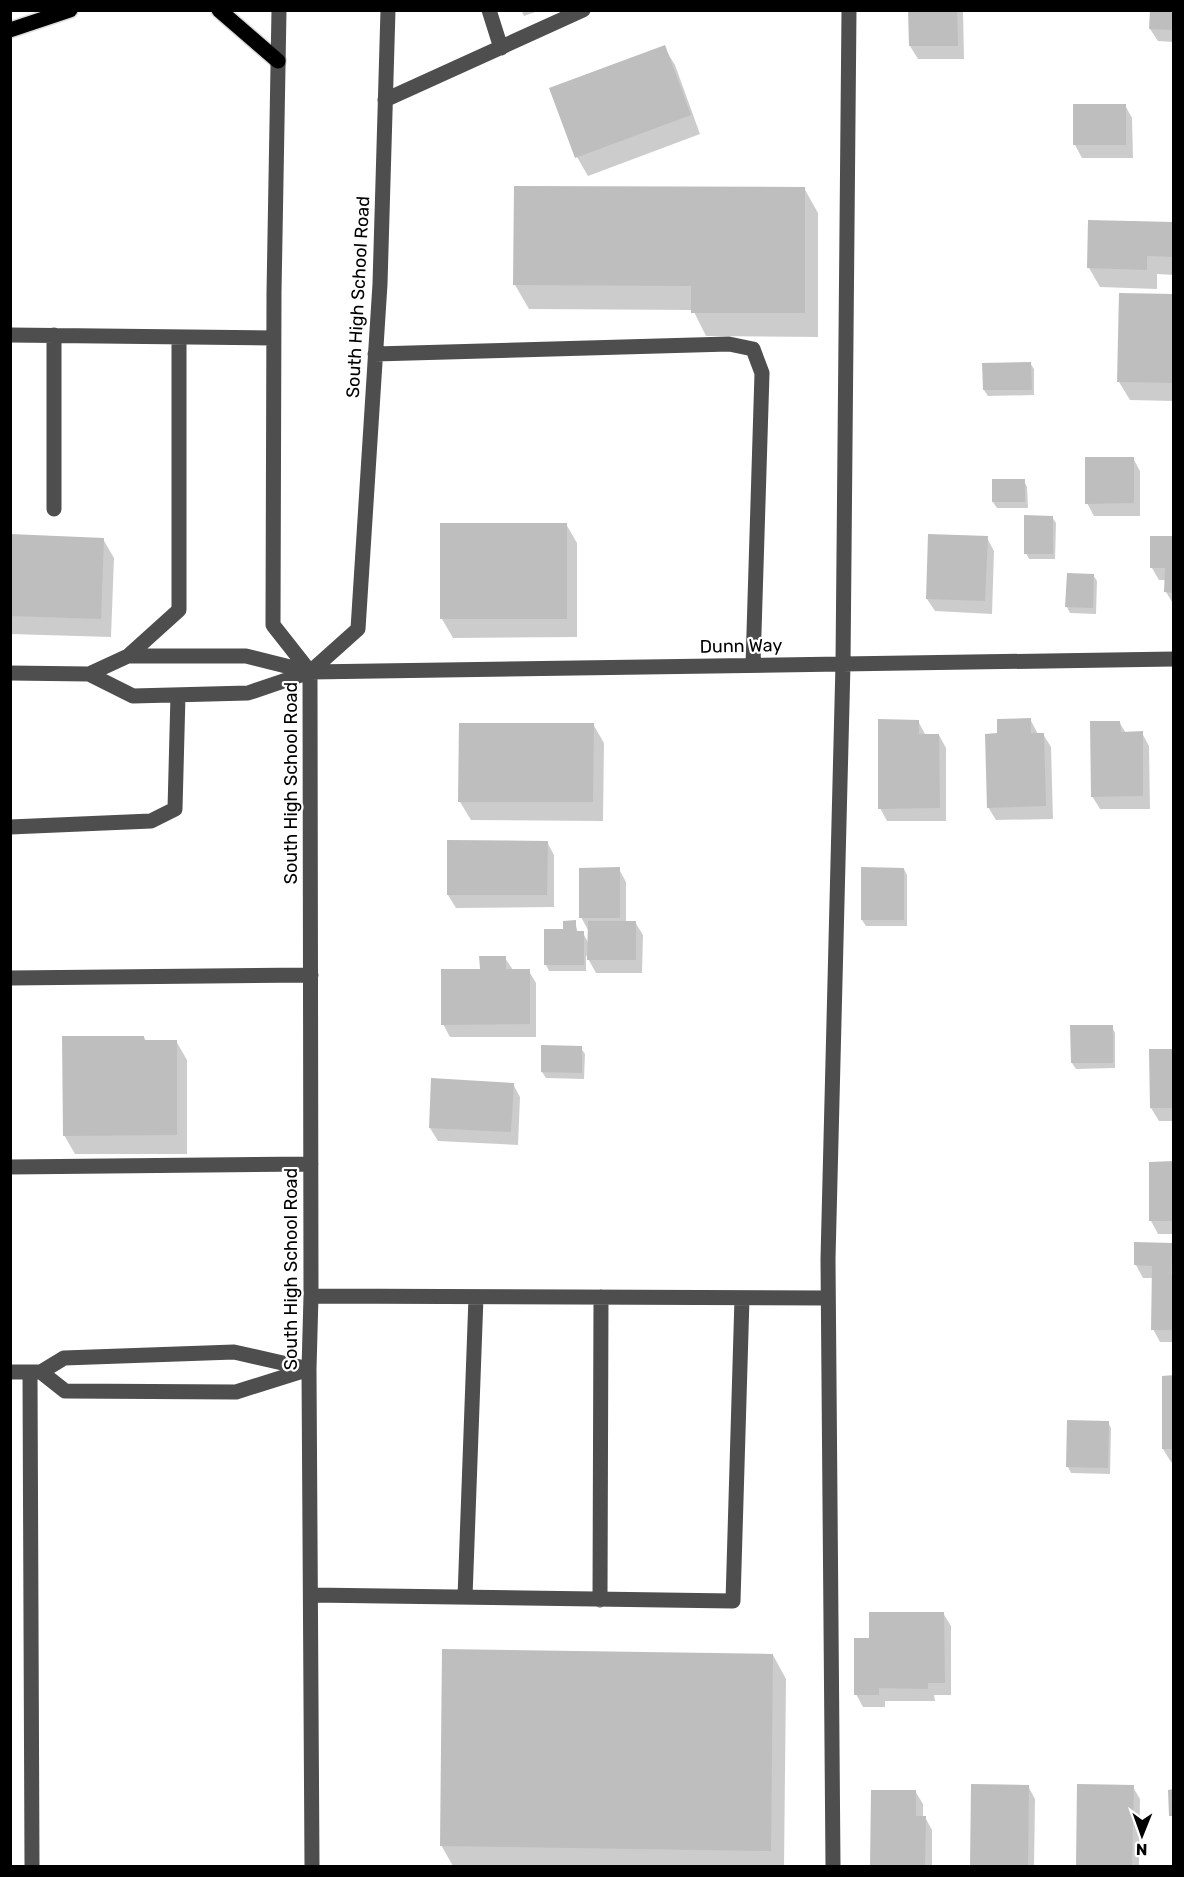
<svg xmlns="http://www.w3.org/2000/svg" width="1184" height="1877" font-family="Rubik,sans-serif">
<rect width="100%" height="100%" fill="#fff"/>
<path fill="#0003" d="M 521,10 L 541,10 L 524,16 Z
M 910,10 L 963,10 L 964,59 L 918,59 L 910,46 Z
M 1174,10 L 1174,42 L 1158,41 L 1150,29 Z
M 664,47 L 675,65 L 700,134 L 588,176 L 577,157 L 551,89 Z
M 1125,105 L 1132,118 L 1133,158 L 1082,158 L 1075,145 Z
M 804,188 L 818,213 L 818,337 L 706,336 L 693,310 L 529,309 L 515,285 Z
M 1090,222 L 1174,224 L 1174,275 L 1157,274 L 1157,289 L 1100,287 L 1089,268 Z
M 1174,296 L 1174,401 L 1130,400 L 1119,382 Z
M 1030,363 L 1034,369 L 1034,395 L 988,396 L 984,390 Z
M 1133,458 L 1140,471 L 1140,516 L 1094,516 L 1087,503 Z
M 1024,481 L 1027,487 L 1028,508 L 997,508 L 993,502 Z
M 1052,517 L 1056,523 L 1055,559 L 1029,559 L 1026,553 Z
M 441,524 L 566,524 L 577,543 L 577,637 L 453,638 L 442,619 Z
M 10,536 L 103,539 L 114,558 L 111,637 L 10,634 Z
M 1174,537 L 1174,605 L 1166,592 L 1166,580 L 1159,580 L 1152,568 Z
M 987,538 L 994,551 L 992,614 L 935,611 L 927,599 Z
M 1093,575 L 1097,581 L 1096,614 L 1070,613 L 1067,607 Z
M 1030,719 L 1038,734 L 1043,734 L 1051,747 L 1053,819 L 996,820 L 988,807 L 998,735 Z
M 918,721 L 925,734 L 939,735 L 946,748 L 946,821 L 887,821 L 880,808 Z
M 1119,722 L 1126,733 L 1142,733 L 1149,746 L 1150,809 L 1100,809 L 1092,796 Z
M 593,724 L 604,743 L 603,821 L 471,820 L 460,802 Z
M 547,842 L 554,855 L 554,907 L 456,908 L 448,895 Z
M 619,869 L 626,882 L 626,922 L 635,922 L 643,935 L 642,973 L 596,973 L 586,955 L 586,971 L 549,971 L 546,965 L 546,931 L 565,931 L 575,922 L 578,933 L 583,933 L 589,944 L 588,930 L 581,917 Z
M 904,869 L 907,875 L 907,926 L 866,926 L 862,920 Z
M 505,958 L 513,970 L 529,971 L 536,983 L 536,1037 L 450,1037 L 443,1024 L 481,971 Z
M 1112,1027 L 1115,1033 L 1115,1068 L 1076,1069 L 1072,1063 Z
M 144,1037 L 146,1041 L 176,1041 L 187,1060 L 187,1154 L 75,1154 L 64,1135 Z
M 581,1048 L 585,1054 L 584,1079 L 546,1078 L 542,1072 Z
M 1151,1050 L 1174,1050 L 1174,1121 L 1159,1121 L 1151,1108 Z
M 513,1084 L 520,1097 L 518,1145 L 438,1141 L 430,1128 Z
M 1174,1163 L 1174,1234 L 1158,1234 L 1151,1221 Z
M 1171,1244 L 1174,1248 L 1174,1342 L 1160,1342 L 1153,1329 L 1154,1278 L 1143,1278 L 1136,1265 Z
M 1163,1377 L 1174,1377 L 1174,1462 L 1171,1462 L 1163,1449 Z
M 1108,1422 L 1111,1428 L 1110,1474 L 1071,1473 L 1068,1467 Z
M 943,1613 L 951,1626 L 951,1695 L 934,1695 L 935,1701 L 885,1701 L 885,1707 L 863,1707 L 856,1694 L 871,1639 Z
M 773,1655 L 786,1679 L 784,1866 L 453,1866 L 441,1845 Z
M 972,1786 L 1028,1786 L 1035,1799 L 1034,1866 L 971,1866 Z
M 1078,1786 L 1133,1787 L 1140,1799 L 1139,1866 L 1077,1866 Z
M 872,1791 L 915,1791 L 923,1804 L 923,1817 L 925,1817 L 932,1830 L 932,1866 L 871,1866 Z"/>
<path fill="#bebebe" d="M 908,10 L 957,10 L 958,46 L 909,46 Z
M 1150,10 L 1174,10 L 1174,30 L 1149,29 Z
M 665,45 L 691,115 L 575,158 L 549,88 Z
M 1073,104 L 1126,104 L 1126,145 L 1073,145 Z
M 514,186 L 805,187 L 805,313 L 691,313 L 691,286 L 513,285 Z
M 1088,220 L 1174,222 L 1174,257 L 1147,256 L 1147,270 L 1087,268 Z
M 1119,293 L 1174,294 L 1174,383 L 1117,382 Z
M 1031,362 L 1032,390 L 983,390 L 982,363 Z
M 1085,457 L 1134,457 L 1134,503 L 1085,504 Z
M 992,479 L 1025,479 L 1025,502 L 992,502 Z
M 1024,515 L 1053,516 L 1053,554 L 1024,554 Z
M 440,523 L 567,523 L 567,619 L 440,619 Z
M 10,534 L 104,538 L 101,619 L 10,616 Z
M 928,534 L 988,536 L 985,601 L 926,599 Z
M 1150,536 L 1174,536 L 1174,593 L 1164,592 L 1165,568 L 1150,568 Z
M 1067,573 L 1094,574 L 1093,608 L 1065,607 Z
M 1031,718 L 1031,733 L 1044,733 L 1046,806 L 987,808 L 985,734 L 997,733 L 997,719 Z
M 878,719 L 919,720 L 919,734 L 939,734 L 940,808 L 878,809 Z
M 1090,721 L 1120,721 L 1121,732 L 1143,731 L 1143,796 L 1091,797 Z
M 459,723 L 594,723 L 593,802 L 458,802 Z
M 447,840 L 548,841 L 547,895 L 447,895 Z
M 620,867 L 620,918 L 579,918 L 579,868 Z
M 861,867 L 904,868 L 904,920 L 861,920 Z
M 576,920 L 576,931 L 584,931 L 584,965 L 544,965 L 544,929 L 563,929 L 563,921 Z
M 588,921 L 636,921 L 636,960 L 587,960 Z
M 479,956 L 506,956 L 506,969 L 530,969 L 530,1024 L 441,1025 L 441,969 L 480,969 Z
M 1070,1025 L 1113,1025 L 1113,1063 L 1071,1063 Z
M 62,1036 L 144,1036 L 144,1040 L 177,1040 L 177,1135 L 63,1136 Z
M 541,1045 L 582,1046 L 582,1073 L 541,1072 Z
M 1149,1049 L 1174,1049 L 1174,1108 L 1150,1108 Z
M 431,1078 L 514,1083 L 511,1132 L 429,1128 Z
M 1174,1161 L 1174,1221 L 1149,1221 L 1149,1162 Z
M 1134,1242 L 1172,1243 L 1171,1275 L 1174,1275 L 1174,1330 L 1151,1330 L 1152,1266 L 1134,1265 Z
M 1174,1375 L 1174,1449 L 1162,1449 L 1162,1376 Z
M 1067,1420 L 1109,1421 L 1108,1468 L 1066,1467 Z
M 869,1612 L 944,1612 L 945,1683 L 928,1683 L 928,1689 L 879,1688 L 879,1695 L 854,1695 L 854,1638 L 869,1638 Z
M 442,1649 L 773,1654 L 771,1851 L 440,1846 Z
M 971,1784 L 1029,1785 L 1028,1866 L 970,1866 Z
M 1077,1784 L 1134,1785 L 1132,1866 L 1076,1866 Z
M 1174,1789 L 1174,1816 L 1169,1816 L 1168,1790 Z
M 871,1790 L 916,1790 L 916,1816 L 926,1816 L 925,1866 L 870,1866 Z"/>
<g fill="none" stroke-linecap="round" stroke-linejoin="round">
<g stroke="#dbdbdb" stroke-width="18">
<path id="major" d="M 219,10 L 278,61
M 10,30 L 70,10"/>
</g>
<path stroke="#4e4e4e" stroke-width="15" d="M 279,10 L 274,293 L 273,625 L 310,672 L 311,1296 L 309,1369 L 312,1866
M 388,10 L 380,284 L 358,629 L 310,672 L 248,693 L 133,696 L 89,674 L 128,656 L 246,656 L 310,672 L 1174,659
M 489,10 L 501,48
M 385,100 L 583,10
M 10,335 L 273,338
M 375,354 L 729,344 L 753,349 L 762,373 L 753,665
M 54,509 L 54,335
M 128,656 L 179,610 L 179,337
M 10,673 L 89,674
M 10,827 L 151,821 L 175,809 L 178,695
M 10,978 L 311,975
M 10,1167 L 311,1164
M 311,1296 L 828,1298
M 234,1352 L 309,1369 L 236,1392 L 65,1391 L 41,1372 L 64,1358 Z
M 10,1372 L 40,1372
M 30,1372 L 32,1866
M 312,1595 L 733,1601 L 742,1298
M 465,1597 L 476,1297
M 600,1600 L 601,1297
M 833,1866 L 828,1259 L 843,664 L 849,10"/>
<use href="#major" stroke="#000" stroke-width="15"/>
</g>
<g text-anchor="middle" stroke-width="4.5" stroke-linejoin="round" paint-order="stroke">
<g font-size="18" fill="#000" stroke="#fff">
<text transform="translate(358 297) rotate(-87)" y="6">South High School Road</text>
<text transform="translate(741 646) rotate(-1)" y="6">Dunn Way</text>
<text transform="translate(291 783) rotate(-90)" y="6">South High School Road</text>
<text transform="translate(291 1269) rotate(-90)" y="6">South High School Road</text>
</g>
</g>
<rect width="1184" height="1877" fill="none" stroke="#000000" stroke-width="24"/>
<g transform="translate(1142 1835) rotate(181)" stroke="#ffffff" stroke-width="4.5" paint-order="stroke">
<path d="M0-4.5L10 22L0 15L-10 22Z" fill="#000000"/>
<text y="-9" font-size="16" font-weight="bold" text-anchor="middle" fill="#000000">N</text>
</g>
</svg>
